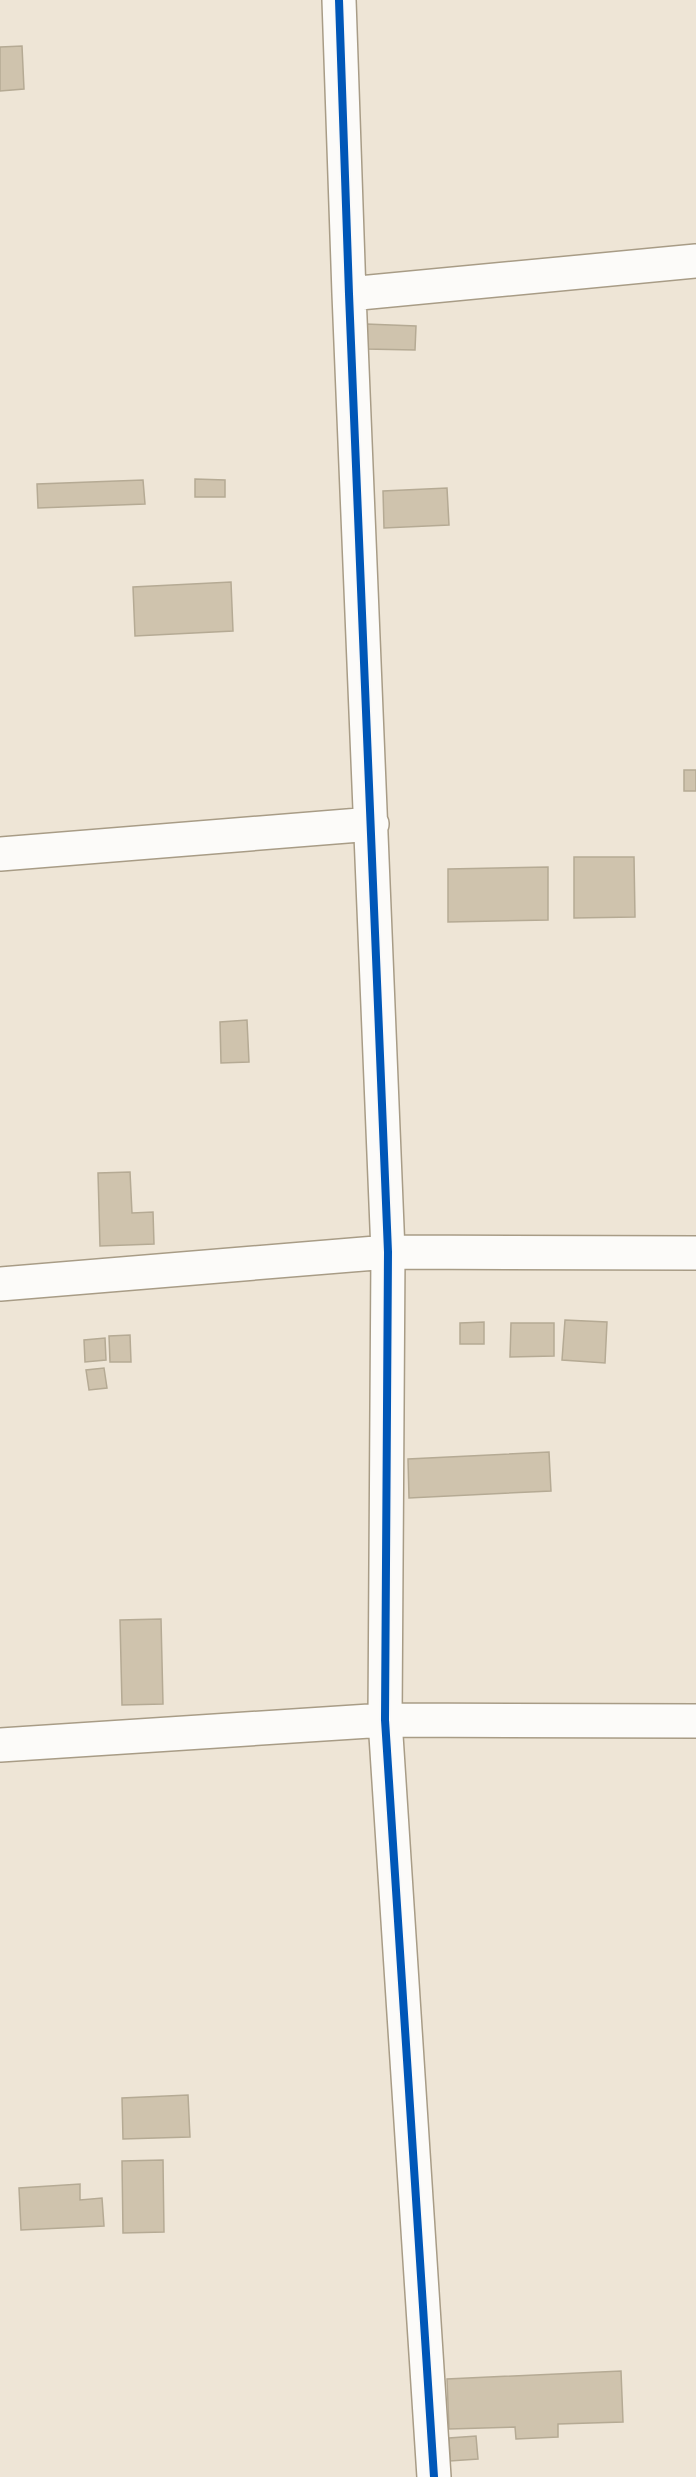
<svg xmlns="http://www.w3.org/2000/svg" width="696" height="2477" font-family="Barlow,sans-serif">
<rect width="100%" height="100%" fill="#eee5d6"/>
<path fill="#cfc3ad" stroke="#b5aa94" stroke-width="1.5" d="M 22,46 L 24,89 L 0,91 L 0,47 Z
M 366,324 L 416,326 L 415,350 L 365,349 Z
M 195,479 L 225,480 L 225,497 L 195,497 Z
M 143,480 L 145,504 L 38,508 L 37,484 Z
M 447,488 L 449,525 L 384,528 L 383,491 Z
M 231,582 L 233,631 L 135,636 L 133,587 Z
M 684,770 L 696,770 L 696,791 L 684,791 Z
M 574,857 L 634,857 L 635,917 L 574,918 Z
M 548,867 L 548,920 L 448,922 L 448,869 Z
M 247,1020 L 249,1062 L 221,1063 L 220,1022 Z
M 130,1172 L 132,1213 L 153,1212 L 154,1244 L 100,1246 L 98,1173 Z
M 565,1320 L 607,1322 L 605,1363 L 562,1360 Z
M 484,1322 L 484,1344 L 460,1344 L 460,1323 Z
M 511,1323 L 554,1323 L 554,1356 L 510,1357 Z
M 130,1335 L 131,1362 L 110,1362 L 109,1336 Z
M 105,1338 L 106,1360 L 85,1362 L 84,1340 Z
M 104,1368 L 107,1388 L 89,1390 L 86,1370 Z
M 549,1452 L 551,1491 L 409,1498 L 408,1459 Z
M 161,1619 L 163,1704 L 122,1705 L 120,1620 Z
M 188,2095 L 190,2137 L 123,2139 L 122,2098 Z
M 163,2160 L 164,2232 L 123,2233 L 122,2161 Z
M 80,2184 L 80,2200 L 102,2198 L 104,2226 L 21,2230 L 19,2188 Z
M 621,2371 L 623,2422 L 558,2424 L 558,2437 L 516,2439 L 515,2427 L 449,2429 L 447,2379 Z
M 476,2436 L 478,2459 L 450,2461 L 449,2438 Z"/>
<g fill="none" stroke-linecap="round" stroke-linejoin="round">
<g stroke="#a89c86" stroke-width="36">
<path id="minor" d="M 339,0 L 349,294 L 388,1252 L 385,1720 L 434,2477
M 349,294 L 696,261
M 0,854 L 372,824
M 0,1284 L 388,1252 L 696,1253
M 0,1745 L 385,1720 L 696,1721"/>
</g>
<use href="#minor" stroke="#fcfbf9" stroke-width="33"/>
<g stroke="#f8f8f8" stroke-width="11">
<path id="cycleway" d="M 339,0 L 349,294 L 388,1252 L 385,1720 L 434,2477"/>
</g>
<use href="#cycleway" stroke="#0057b8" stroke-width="8"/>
</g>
</svg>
